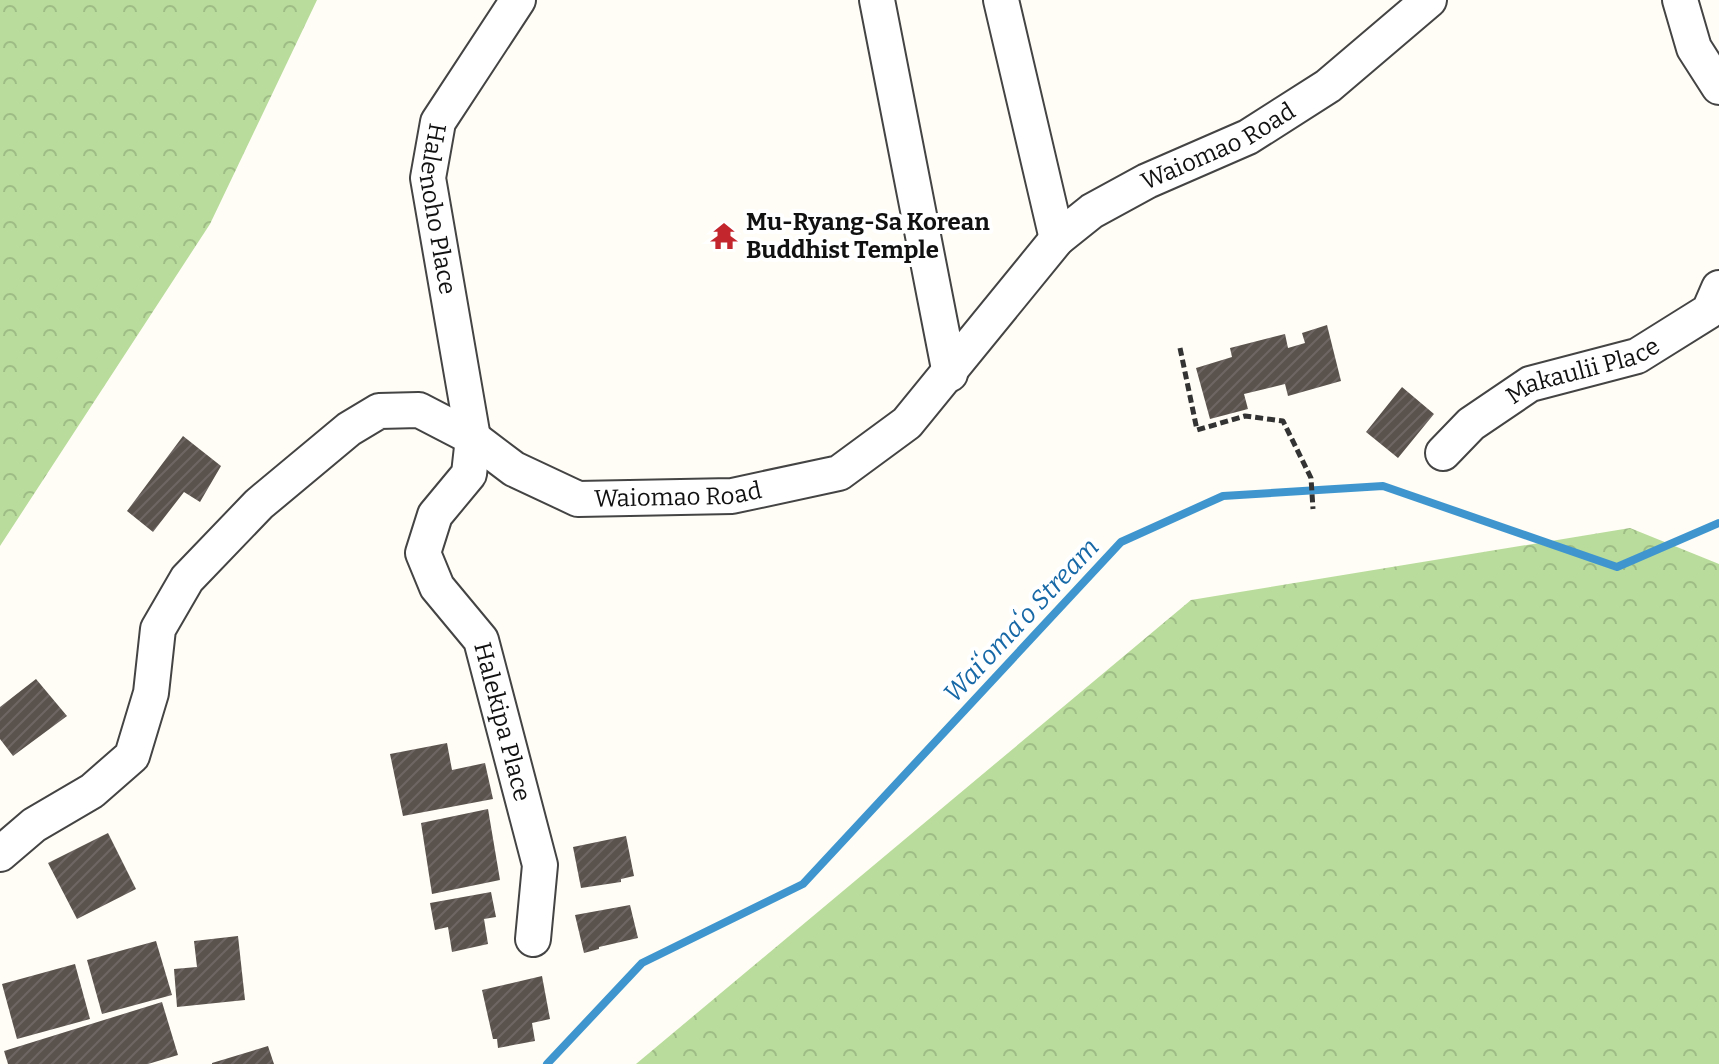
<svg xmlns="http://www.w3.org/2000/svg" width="1719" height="1064" font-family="Bitter,serif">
<defs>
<pattern id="forest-crowns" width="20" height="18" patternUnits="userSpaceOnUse" patternTransform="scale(2)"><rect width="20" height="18" fill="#b9dc9c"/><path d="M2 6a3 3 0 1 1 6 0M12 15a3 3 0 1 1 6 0" fill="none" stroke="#9ebc85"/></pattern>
<pattern id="building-hatch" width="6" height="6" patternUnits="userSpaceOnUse" patternTransform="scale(2)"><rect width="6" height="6" fill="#5a524d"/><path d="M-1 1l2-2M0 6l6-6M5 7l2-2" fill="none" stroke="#6d6662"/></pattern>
</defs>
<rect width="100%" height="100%" fill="#fffdf5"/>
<path fill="url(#forest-crowns)" d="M 0,0 L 317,0 L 210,224 L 0,546 Z
M 1630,528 L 1719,564 L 1719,1064 L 636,1064 L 1191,600 Z"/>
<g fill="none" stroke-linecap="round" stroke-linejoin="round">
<path stroke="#3f96cf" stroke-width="8" d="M 547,1064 L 642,963 L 803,884 L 1121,542 L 1223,496 L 1383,486 L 1617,567 L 1719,523"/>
</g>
<path fill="url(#building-hatch)" d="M 1327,325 L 1341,381 L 1288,396 L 1285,384 L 1244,394 L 1248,409 L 1210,419 L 1196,368 L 1232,357 L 1230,348 L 1285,334 L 1288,348 L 1305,343 L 1302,333 Z
M 1402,387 L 1434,414 L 1398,458 L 1366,432 Z
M 183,436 L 221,466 L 200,502 L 184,492 L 153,532 L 127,511 Z
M 36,679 L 67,716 L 13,756 L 0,739 L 0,707 Z
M 447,743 L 452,770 L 485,763 L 493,799 L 403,816 L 390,754 Z
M 488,809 L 500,880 L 432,894 L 421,823 Z
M 108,833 L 136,889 L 77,919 L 48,863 Z
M 626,836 L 634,876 L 621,879 L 621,882 L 581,888 L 573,847 Z
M 491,892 L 496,917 L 484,919 L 488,944 L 452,952 L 448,927 L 435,930 L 430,903 Z
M 630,905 L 638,938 L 599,947 L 599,949 L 584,953 L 575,915 Z
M 238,936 L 245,1000 L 177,1007 L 174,969 L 197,967 L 194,941 Z
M 156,941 L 172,995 L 102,1014 L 87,960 Z
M 75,964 L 90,1019 L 17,1039 L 2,984 Z
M 542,976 L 550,1019 L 532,1023 L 535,1041 L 498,1048 L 497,1039 L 493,1039 L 482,990 Z
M 162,1002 L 178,1055 L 148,1064 L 8,1064 L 4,1051 Z
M 268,1046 L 274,1064 L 212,1064 L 212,1063 Z"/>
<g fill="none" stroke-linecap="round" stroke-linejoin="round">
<g stroke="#444" stroke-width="38">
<g id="minor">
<path id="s1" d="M 518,0 L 438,122 L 428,178 L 473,438 L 469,474 L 435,515 L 423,553 L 437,587 L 481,640 L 540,865 L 533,939"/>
<path d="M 877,0 L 950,374"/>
<path d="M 1001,0 L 1057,239"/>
<path d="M 1680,0 L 1694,48 L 1719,87"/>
<path id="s2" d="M 1443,453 L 1471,424 L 1530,384 L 1637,356 L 1709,311 L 1719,288"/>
<path id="s3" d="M 0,854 L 34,825 L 92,791 L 132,756 L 151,693 L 158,629 L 187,579 L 259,504 L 349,429 L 379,411 L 419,410 L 473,438 L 514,469 L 578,499 L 732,496 L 839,473 L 907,423 L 1057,239 L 1092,211 L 1147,181 L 1248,137 L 1328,86 L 1429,0"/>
</g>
</g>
<path stroke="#333" stroke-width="5" stroke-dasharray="8 4" stroke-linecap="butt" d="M 1180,348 L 1197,430 L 1245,416 L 1283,421 L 1311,478 L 1313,509"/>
<use href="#minor" stroke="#fff" stroke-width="34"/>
</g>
<defs>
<g id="temple-bare" transform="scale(2.16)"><path d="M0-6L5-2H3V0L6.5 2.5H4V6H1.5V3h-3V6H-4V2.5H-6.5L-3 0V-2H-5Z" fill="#c4262e" stroke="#fff" stroke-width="2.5" paint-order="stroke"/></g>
</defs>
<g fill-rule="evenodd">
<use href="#temple-bare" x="724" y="236"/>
</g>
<g text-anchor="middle" stroke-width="8" stroke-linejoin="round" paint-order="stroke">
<g font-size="24" fill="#111" stroke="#fff">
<text dy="8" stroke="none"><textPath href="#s3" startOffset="1604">Waiomao Road</textPath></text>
<text dy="8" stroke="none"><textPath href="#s1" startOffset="234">Halenoho Place</textPath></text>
<text dy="8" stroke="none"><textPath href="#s2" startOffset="166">Makaulii Place</textPath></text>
<text dy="8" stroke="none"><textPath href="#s3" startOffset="932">Waiomao Road</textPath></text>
<text dy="8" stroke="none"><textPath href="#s1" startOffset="786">Halekipa Place</textPath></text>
</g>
<g font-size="24" font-weight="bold" fill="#111" stroke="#fff" text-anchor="start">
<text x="746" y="230">Mu-Ryang-Sa Korean<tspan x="746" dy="28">Buddhist Temple</tspan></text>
</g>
<g font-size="26" font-style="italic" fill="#1768a6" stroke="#fff">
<text transform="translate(1021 620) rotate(-47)" y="9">Waiʻomaʻo Stream</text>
</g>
</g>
</svg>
